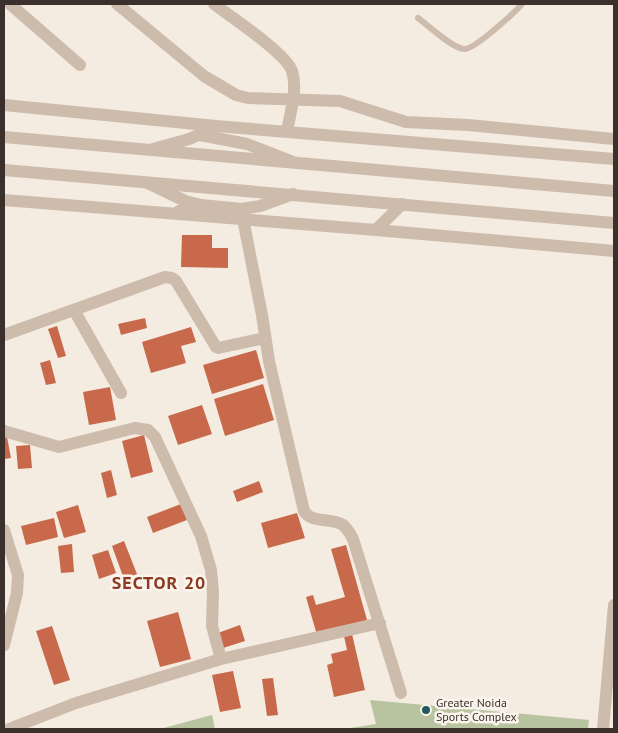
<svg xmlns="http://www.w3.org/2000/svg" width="618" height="733" font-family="'PT Sans',sans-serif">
<rect width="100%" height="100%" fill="#f4ebe1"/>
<path fill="#b8c4a0" d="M 370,700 L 589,720 L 588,729 L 344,729 L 376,724 Z
M 212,715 L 215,729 L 160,729 Z"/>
<path fill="#c8694b" d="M 182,235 L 212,235 L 212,248 L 228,248 L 228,268 L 181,267 Z
M 145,318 L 147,328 L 121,335 L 118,324 Z
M 57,326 L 66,356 L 58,358 L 48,329 Z
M 191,327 L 196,342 L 181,346 L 186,363 L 151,373 L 142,342 Z
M 256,350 L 264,378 L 212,394 L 203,365 Z
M 50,360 L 56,383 L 46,385 L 40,363 Z
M 263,384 L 274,420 L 225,436 L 214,399 Z
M 110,387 L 116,420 L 89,425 L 83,392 Z
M 202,405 L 212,434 L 178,445 L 168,416 Z
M 144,435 L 153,472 L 131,478 L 122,441 Z
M 4,437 L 7,437 L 11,458 L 4,459 Z
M 30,445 L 32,468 L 18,469 L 16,446 Z
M 111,470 L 117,495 L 107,498 L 101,473 Z
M 259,481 L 263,492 L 237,502 L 233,491 Z
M 181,504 L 187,520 L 153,533 L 147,517 Z
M 78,505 L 86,532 L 64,538 L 56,512 Z
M 297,513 L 305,538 L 268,548 L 261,523 Z
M 54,518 L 58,537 L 26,545 L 21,526 Z
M 124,541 L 137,574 L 124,579 L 112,546 Z
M 72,544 L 74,572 L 61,573 L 58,546 Z
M 346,545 L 367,620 L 317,635 L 306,597 L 313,595 L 316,605 L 345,597 L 331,549 Z
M 108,550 L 116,573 L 99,579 L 92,555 Z
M 178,612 L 191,659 L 160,667 L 147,621 Z
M 240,625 L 245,641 L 223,648 L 218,633 Z
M 52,626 L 70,680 L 54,685 L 36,631 Z
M 352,634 L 365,690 L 334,697 L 327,665 L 333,663 L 331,654 L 347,650 L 344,636 Z
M 233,671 L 241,708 L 220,712 L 212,675 Z
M 273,678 L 278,715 L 267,716 L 262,679 Z"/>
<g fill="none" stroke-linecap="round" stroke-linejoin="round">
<path stroke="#cdbbac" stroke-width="6" d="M 418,18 C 429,26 452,48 464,49 C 474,50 514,13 522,4"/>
<path stroke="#cdbbac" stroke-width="12" d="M 10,4 L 80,65
M 117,4 L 204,76 L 236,95 L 248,98 L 340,101 L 406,122 L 468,125 L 614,139
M 214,4 C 231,17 286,53 292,71 C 298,89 290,113 287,132
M 4,105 L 216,126 L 614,159
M 200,135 L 247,144 L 291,161
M 153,149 L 189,139 L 208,131
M 148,183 L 185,201 L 201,205
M 4,200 L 376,230 L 614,251
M 179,211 L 201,205 L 242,209 L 260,206 L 293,194
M 243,219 L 262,315 L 269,361 L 304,511 C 312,524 331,517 343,525 C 348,529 350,534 353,539 L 401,693
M 376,230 L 402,204
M 74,310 L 121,393
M 4,335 L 165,277 L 172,278 L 176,281 L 216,347 L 218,348 L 265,338
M 4,431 L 59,447 L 135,428 L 148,430 L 155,437 L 201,536 L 211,570 L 213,592 L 212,626 L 221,659
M 4,530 L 18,575 L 17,593 L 4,645
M 9,729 L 76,703 L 221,659 L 380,623
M 603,729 L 614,605"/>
<path stroke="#cdbbac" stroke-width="12" d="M 4,137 L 614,191
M 4,170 L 614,223"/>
</g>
<circle fill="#1f5a5e" stroke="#fbf5ee" stroke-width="2" cx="426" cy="710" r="5"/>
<g text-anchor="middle" stroke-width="5" stroke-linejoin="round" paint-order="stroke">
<g font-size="12" fill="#3b302b" stroke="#fbf5ee" text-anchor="start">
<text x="436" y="707">Greater Noida<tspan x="436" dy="14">Sports Complex</tspan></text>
</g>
<g font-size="18" font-weight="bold" letter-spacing="1" fill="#8c3b22" stroke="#fbf5ee">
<text x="159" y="589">SECTOR 20</text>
</g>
</g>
<rect width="618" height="733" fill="none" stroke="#3b302b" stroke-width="10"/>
</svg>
